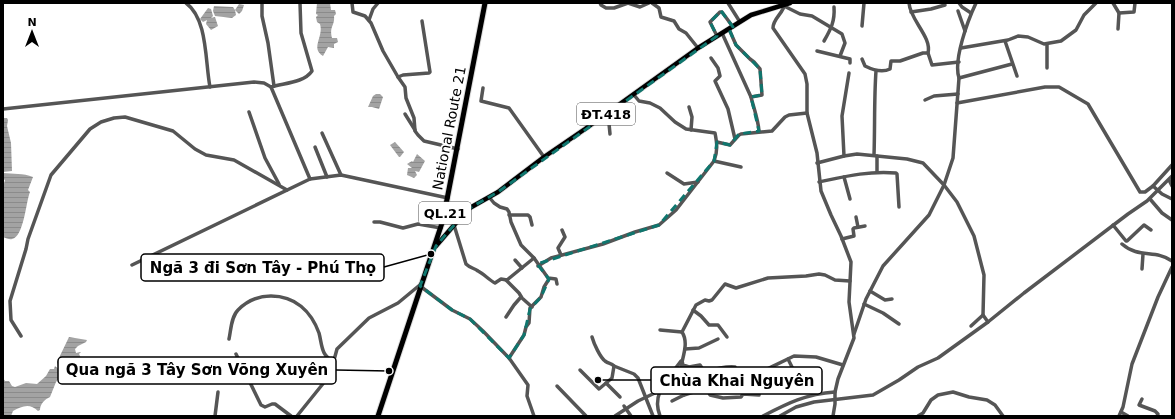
<svg xmlns="http://www.w3.org/2000/svg" width="1175" height="419" viewBox="0 0 1175 419" font-family="'DejaVu Sans',sans-serif">
<defs>
<pattern id="water-rules" width="6" height="5" patternUnits="userSpaceOnUse"><rect width="6" height="5" fill="#a3a3a3"/><path d="M0 2.5h6" fill="none" stroke="#8b8b8b"/></pattern>
</defs>
<rect width="100%" height="100%" fill="#fff"/>
<!-- water -->
<g fill="url(#water-rules)">
<path d="M317,3H330L331,10H335L336,14L334,16C335,26 329,26 332,38H337L338,42L334,44V48L328,47L323,56C310,48 324,37 320,24L317,22L316,17L318,15L316,14Z"/>
<polygon points="239,4 244,5 242,11 239,14 235,10 236,15 232,18 215,16 213,11 214,6 233,7 235,10"/>
<polygon points="208,8 211,9 213,16 211,18 215,17 218,26 211,30 206,24 207,20 203,22 200,19"/>
<polygon points="376,94 380,94 383,97 379,109 372,107 368,107 373,96"/>
<polygon points="3,118 7,118 8,120 7,126 11,143 12,171 3,172"/>
<polygon points="395,142 404,152 400,157 399,157 390,145"/>
<polygon points="417,154 425,161 419,172 415,171 417,175 414,178 407,175 408,168 412,168 407,164 412,161 413,162"/>
<path d="M3,173C13,174 23,173 33,177L28,190L30,192C26,201 24,237 12,239C10,240 6,238 3,237V187L5,180L3,179Z"/>
<polygon points="69,337 87,340 86,342 78,346 75,349 76,353 81,352 79,354 81,358 81,364 65,371 58,366 57,362"/>
<path d="M55,366L63,373L56,382L50,397C45,399 40,404 40,410L38,411C30,403 22,406 13,411L11,416H3V378L5,381H9L12,386L15,387L26,383L37,384L46,376L50,369H54Z"/>
</g>
<g fill="none" stroke-linecap="round" stroke-linejoin="round">
<!-- major casing -->
<g stroke="#dbdbdb" stroke-width="6">
<polyline id="major" points="436,246 468,209 498,192 544,157 585,129 698,48 751,15 790,3"/>
</g>
<!-- highway casing -->
<g stroke="#dbdbdb" stroke-width="7">
<polyline id="highway" points="378,416 443,220 485,3"/>
</g>
<!-- minor -->
<g stroke="#555" stroke-width="3.5">
<path d="M186,3C208,19 205,62 210,87"/>
<polyline points="262,3 262,16 268,43 274,86"/>
<path d="M300,3L301,33L312,71C304,83 283,83 271,87L310,179L341,175L448,198"/>
<polyline points="352,3 353,12 365,16 371,23 383,51 398,77 405,87 406,98 414,118 415,131 418,135 424,141 458,149"/>
<polyline points="600,3 601,5 606,8 614,8 628,3 640,7 649,3"/>
<polyline points="652,3 659,8 661,17 674,21 679,29 686,33 698,48"/>
<polyline points="728,3 740,22"/>
<path d="M785,3C784,13 773,18 773,28L805,74L807,84V113L817,153L821,191L831,215L841,236L851,262L849,302L854,338L838,379L835,392V404L833,416"/>
<polyline points="959,3 962,7 971,13"/>
<polyline points="1113,3 1119,13 1134,12 1135,3"/>
<polyline points="784,6 800,14 812,16 842,34 845,43 840,56"/>
<polyline points="958,11 965,31"/>
<polyline points="911,12 931,9 945,5"/>
<polyline points="369,20 373,9 378,3"/>
<polyline points="862,26 864,3"/>
<polyline points="1118,29 1119,13"/>
<polyline points="722,33 751,97 762,95 760,69 754,62 750,59 736,45 729,29"/>
<polyline points="717,36 710,22 720,12 722,12 733,27"/>
<path d="M824,41C831,29 835,21 834,7"/>
<polyline points="1005,41 1017,76"/>
<polyline points="1047,44 1047,68"/>
<polyline points="961,48 1008,40 1018,36 1028,37 1044,44 1061,41 1076,30 1084,15 1096,3"/>
<polyline points="817,51 850,59 850,63"/>
<polyline points="928,53 932,65 959,62"/>
<polyline points="711,58 718,68 720,76 715,81 728,109 735,139"/>
<path d="M862,59L865,66C873,70 882,73 890,69L891,61H900L923,53H928C932,37 910,20 909,3"/>
<polyline points="398,77 403,75 429,73 430,72 422,21"/>
<polyline points="959,78 1012,64"/>
<polyline points="483,88 481,101 509,108 544,157"/>
<path d="M751,97C754,109 758,119 759,131"/>
<polyline points="925,100 934,96 958,94"/>
<polyline points="957,103 1045,87 1059,87 1088,104 1140,192 1145,192 1153,186 1162,194 1172,199"/>
<polyline points="689,107 692,117 691,130"/>
<polyline points="3,109 254,82 264,83 271,87"/>
<polyline points="249,112 265,158 279,184"/>
<polyline points="608,113 610,134"/>
<polyline points="405,114 415,130"/>
<polyline points="322,133 341,175"/>
<polyline points="717,142 730,145 739,135 741,134 772,131 785,117 789,115 807,113"/>
<polyline points="315,147 327,177"/>
<path d="M874,155C875,127 874,99 876,71"/>
<polyline points="844,156 842,116 849,73"/>
<polyline points="877,156 877,172"/>
<polyline points="714,161 741,167"/>
<polyline points="817,163 844,156 857,154 907,159 923,163 944,185 957,202 974,236 984,275 983,315 988,322"/>
<polyline points="667,173 684,184 698,182"/>
<polyline points="844,177 850,199"/>
<polyline points="1169,180 1172,186"/>
<path d="M819,182C847,176 867,171 896,173L897,174L899,207"/>
<polyline points="1153,186 1172,165"/>
<polyline points="489,197 494,203 500,207 507,209 509,212 511,222 521,245 534,258 548,278 556,279 557,284"/>
<polyline points="1150,199 1162,213 1172,220"/>
<polyline points="509,215 528,215 530,217 532,225"/>
<polyline points="856,217 858,227"/>
<polyline points="374,222 380,222 403,228 418,224 441,228"/>
<path d="M454,225L466,264C470,268 474,268 478,271C484,274 489,280 495,283L501,279L507,280L534,258"/>
<polyline points="1113,225 1126,241 1127,241 1144,225 1151,230"/>
<polyline points="842,239 854,236 853,229 854,228 865,226"/>
<path d="M1122,244C1139,259 1155,249 1172,261"/>
<polyline points="561,255 558,248 565,237 562,230"/>
<polyline points="515,260 522,268"/>
<polyline points="132,265 310,179"/>
<path d="M538,266L551,258L603,244L635,232L659,225L676,210L714,161C718,151 717,143 715,133L686,129L675,122L660,108L650,103L639,101L634,95"/>
<polyline points="1142,269 1143,254"/>
<polyline points="506,280 519,293 522,298 532,307"/>
<polyline points="420,286 452,310 470,319 483,331 509,358 528,385 527,396 534,416"/>
<polyline points="870,291 885,300 892,299"/>
<polyline points="864,304 883,313 899,324"/>
<polyline points="693,310 701,316 709,325 718,325 727,337"/>
<polyline points="506,317 514,305 521,297"/>
<polyline points="971,326 983,315"/>
<polyline points="660,330 682,332"/>
<path d="M682,332C691,346 678,364 680,380C680,385 683,390 684,395L703,389L705,392L708,391L710,395L723,398L741,397L743,394L759,395L761,372L794,356L816,357L843,365"/>
<polyline points="682,332 696,305 705,300 709,301 712,300 725,284 736,288 768,278 806,276 819,274 825,275 835,280 850,281"/>
<path d="M854,334L866,299L883,266L929,215L944,185L953,158L959,78C953,60 968,20 976,3"/>
<polyline points="21,336 11,320 10,301 26,249 28,239 51,175 90,129 101,122 114,118 125,117 173,131 195,149 206,155 234,160 287,190"/>
<path d="M592,337C594,344 600,357 605,361C609,364 611,363 614,366L634,374L638,378L653,416"/>
<path d="M229,339C231,330 231,317 238,310C247,301 259,296 271,296C295,296 311,311 319,333C322,344 321,357 334,361"/>
<polyline points="685,349 699,348 718,339"/>
<polyline points="236,354 261,405 265,407 272,404 275,404 291,416"/>
<polyline points="509,358 524,335 526,327 529,323 530,308 541,297 544,287 549,279"/>
<polyline points="788,359 793,369"/>
<path d="M682,361L683,365L689,367L700,365L704,371L706,372C715,369 725,366 735,367L737,374L760,378"/>
<polyline points="580,370 599,389 612,378 614,366"/>
<polyline points="606,383 620,397"/>
<polyline points="557,386 586,416"/>
<polyline points="1142,399 1139,405 1155,411 1158,414 1157,416"/>
<polyline points="672,401 684,395"/>
<polyline points="624,406 631,416"/>
<polyline points="1121,412 1128,416"/>
<polyline points="215,416 218,392"/>
<polyline points="297,416 330,375 337,349 369,318 398,303 421,284"/>
<polyline points="615,416 638,401 659,391"/>
<path d="M660,416C651,393 668,379 681,361"/>
<path d="M763,416C788,403 806,394 835,392"/>
<polyline points="780,416 796,407 814,402 873,395 899,380 918,367 938,358 988,322 1024,293 1128,214 1147,201 1172,176"/>
<polyline points="918,416 923,413 931,400 938,395 953,392 969,397 987,400 995,405 1003,416"/>
<polyline points="1119,416 1123,407 1132,364 1158,297 1172,267"/>
</g>
<!-- major -->
<use href="#major" stroke="#000" stroke-width="4.5"/>
<!-- highway -->
<use href="#highway" stroke="#000" stroke-width="5"/>
</g>
<!-- marked area -->
<path fill="none" stroke="#0f766e" stroke-width="3" stroke-dasharray="8 5" stroke-linejoin="round" d="M721,11L733,27L729,29L736,45L760,69L762,95L751,97L759,131L739,134L730,145L717,142L714,161L659,225L537,264L549,279L541,297L530,309L524,335L509,358L470,319L452,310L420,286L436,246L468,209L498,192L717,36L710,22Z"/>
<g text-anchor="middle" dominant-baseline="central" stroke-width="3.5" stroke-linejoin="round" paint-order="stroke">
<!-- shield labels -->
<g fill="#fff" stroke="#4c4c4c" stroke-width="1">
<rect x="577" y="103" width="58" height="22" rx="3"/>
<rect x="419" y="202" width="52" height="22" rx="3"/>
</g>
<g font-size="13" font-weight="bold" fill="#000">
<text x="606" y="114">ĐT.418</text>
<text x="445" y="213">QL.21</text>
</g>
<!-- street labels -->
<g font-size="14" fill="#000" stroke="#fff">
<text transform="translate(449 128) rotate(-79)">National Route 21</text>
</g>
</g>
<!-- callouts -->
<path fill="none" stroke="#000" stroke-width="1.5" d="M431 254L384 267M389 371L336 370M598 380L651 380"/>
<g fill="#000" stroke="#fff" stroke-width="1.5">
<circle cx="431" cy="254" r="4"/>
<circle cx="389" cy="371" r="4"/>
<circle cx="598" cy="380" r="4"/>
</g>
<g fill="#fff" stroke="#000" stroke-width="1.5">
<rect x="141" y="254" width="243" height="27" rx="4"/>
<rect x="58" y="357" width="278" height="27" rx="4"/>
<rect x="651" y="367" width="171" height="27" rx="4"/>
</g>
<g font-size="15" text-anchor="middle" font-weight="bold" fill="#000">
<text x="263" y="273">Ngã 3 đi Sơn Tây - Phú Thọ</text>
<text x="197" y="375">Qua ngã 3 Tây Sơn Võng Xuyên</text>
<text x="737" y="386">Chùa Khai Nguyên</text>
</g>
<!-- border -->
<rect width="1175" height="419" fill="none" stroke="#000000" stroke-width="8"/>
<!-- north arrow -->
<g transform="translate(32 32)" stroke="#ffffff" stroke-width="3" paint-order="stroke">
<path d="M0-3L7 15L0 10L-7 15Z" fill="#000000"/>
<text y="-6" font-size="11" font-weight="bold" text-anchor="middle" fill="#000000">N</text>
</g>
</svg>
